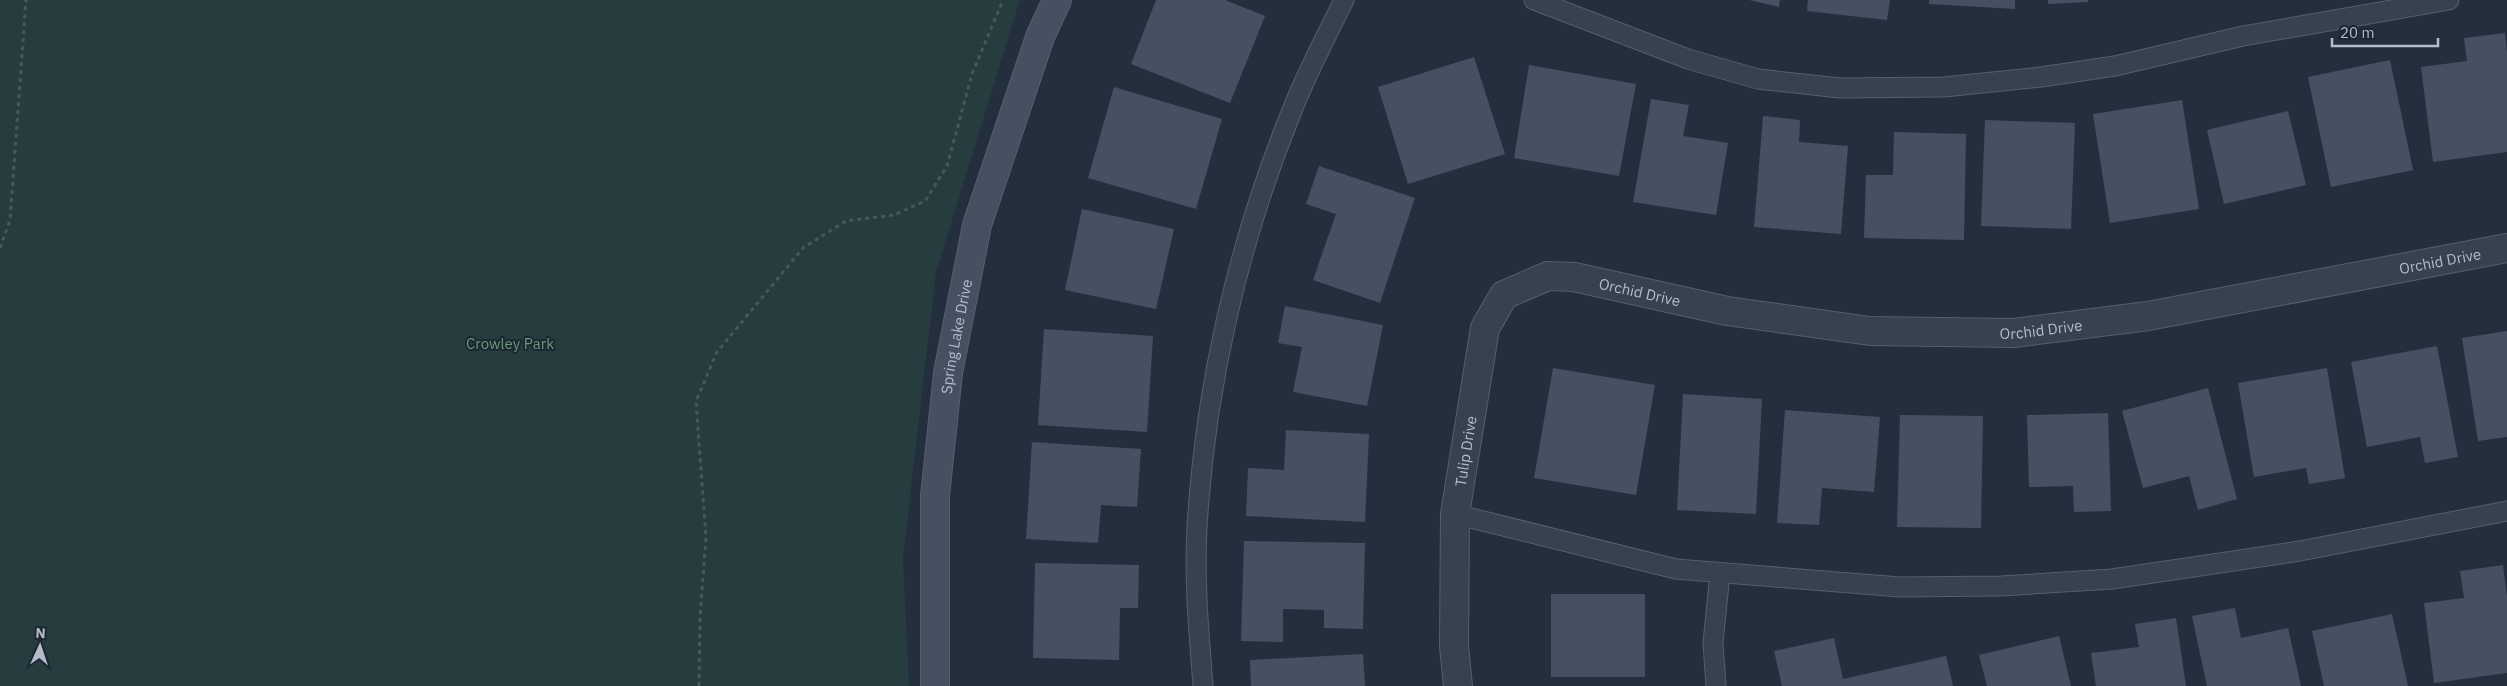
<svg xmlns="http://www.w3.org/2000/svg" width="2507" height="686" viewBox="0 0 2507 686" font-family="'IBM Plex Sans',sans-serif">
<rect width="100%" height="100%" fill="#242f3e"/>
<!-- green -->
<polygon fill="#263c3f" points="0,0 1020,0 936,272 903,558 909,686 0,686"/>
<!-- building -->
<g fill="#455162">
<polygon points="1156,0 1225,0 1265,16 1230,103 1131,64"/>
<polygon points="1749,0 1780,0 1779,7"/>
<polygon points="1808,0 1890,0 1887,20 1807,11"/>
<polygon points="1929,0 2015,0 2015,9 1929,4"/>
<polygon points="2048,0 2088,0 2088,2 2048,4"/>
<polygon points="2505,33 2507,53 2507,152 2433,162 2421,67 2467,61 2464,38"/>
<polygon points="1474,57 1505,154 1408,184 1378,87"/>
<polygon points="2390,60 2413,170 2331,187 2308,77"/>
<polygon points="1529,65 1636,84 1619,176 1514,158"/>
<polygon points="1114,87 1222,119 1196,209 1088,178"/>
<polygon points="1651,99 1689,105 1683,136 1728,143 1716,215 1633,202"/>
<polygon points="2182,100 2199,209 2110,223 2093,114"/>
<polygon points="2288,111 2306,185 2224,204 2207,130"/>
<polygon points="1763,116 1800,120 1799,142 1848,146 1841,234 1754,227"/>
<polygon points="1985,120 2075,123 2071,229 1981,226"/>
<polygon points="1894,132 1966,134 1964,240 1864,238 1866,175 1893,175"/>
<polygon points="1319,166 1415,198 1380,303 1313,280 1336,214 1306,204"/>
<polygon points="1082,209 1174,229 1156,309 1065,290"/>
<polygon points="1285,306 1383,325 1367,406 1293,392 1302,347 1278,343"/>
<polygon points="1044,329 1153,336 1147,432 1038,425"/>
<polygon points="2507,331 2507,437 2478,441 2462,338"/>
<polygon points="2437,346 2458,457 2425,463 2420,437 2367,447 2351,362"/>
<polygon points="1553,368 1655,385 1636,495 1534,478"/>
<polygon points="2327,368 2345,478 2309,484 2306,468 2254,477 2238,383"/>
<polygon points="2208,388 2237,499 2198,510 2189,476 2143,488 2122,411"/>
<polygon points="1683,394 1762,399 1756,514 1677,510"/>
<polygon points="1785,410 1880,417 1874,492 1822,488 1819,525 1777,523"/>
<polygon points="2108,413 2111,511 2074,512 2073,486 2029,487 2027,415"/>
<polygon points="1900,415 1983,416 1981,528 1897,527"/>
<polygon points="1286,430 1369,434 1365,522 1246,516 1248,468 1284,470"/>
<polygon points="1032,442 1141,449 1137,507 1101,505 1098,543 1026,539"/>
<polygon points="1244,541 1365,543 1363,629 1324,628 1324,610 1283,609 1283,642 1241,641"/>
<polygon points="1035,563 1139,565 1138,608 1120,608 1119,660 1033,658"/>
<polygon points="2503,565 2507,597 2507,673 2434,683 2424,603 2464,598 2460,571"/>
<rect x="1551" y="594" width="94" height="83"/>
<polygon points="2235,608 2241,638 2288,628 2301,686 2207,686 2192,616"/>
<polygon points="2392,614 2408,686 2324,686 2312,631"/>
<polygon points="2176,618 2186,686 2096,686 2091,653 2139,647 2135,624"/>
<polygon points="2059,636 2071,686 1987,686 1979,655"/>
<polygon points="1834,638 1843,679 1946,656 1953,686 1782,686 1774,651"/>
<polygon points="1363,654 1365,686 1251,686 1250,660"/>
</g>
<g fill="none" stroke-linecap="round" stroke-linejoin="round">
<!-- lane casing -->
<g stroke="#565f6c" stroke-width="21">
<g id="lane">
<polyline points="1534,0 1688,59 1758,79 1840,88 1944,87 2041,77 2115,66 2243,36 2449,0"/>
<polyline points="1455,514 1676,569 1900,587 2001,586 2112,579 2300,551 2507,511"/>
<path d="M1203,686C1199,633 1194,580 1197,528C1205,387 1238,244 1291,113C1306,74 1326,37 1344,0"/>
<polyline points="1716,686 1713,643 1720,573"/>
</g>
</g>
<!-- street casing -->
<g stroke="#565f6c" stroke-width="30">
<g id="street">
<path id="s1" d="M1458,686L1454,646L1455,514L1485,328L1504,295L1548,276L1574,277L1727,311L1870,331L2014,333L2148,316L2507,248"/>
</g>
</g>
<!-- secondary casing -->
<g stroke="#565f6c" stroke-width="30">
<g id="secondary">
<path id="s2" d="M935,686V496L948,373L977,225L1040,37L1057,0"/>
</g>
</g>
<!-- path -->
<g stroke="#44595c" stroke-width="3" stroke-dasharray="4 4" stroke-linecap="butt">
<polyline points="0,248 10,220 26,0"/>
<polyline points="699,686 700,617 706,538 696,401 717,352 803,248 846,221 894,215 925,201 947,166 972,74 1003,0"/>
</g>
<!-- lane -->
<use href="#lane" stroke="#38414e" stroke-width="19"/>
<!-- street -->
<use href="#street" stroke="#38414e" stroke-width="28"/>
<!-- secondary -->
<use href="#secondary" stroke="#465061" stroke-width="28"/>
</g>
<g text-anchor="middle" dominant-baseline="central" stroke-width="4" stroke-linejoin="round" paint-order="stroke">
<!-- street labels -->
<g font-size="15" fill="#b4bcc9" stroke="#1d2633">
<text stroke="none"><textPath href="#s1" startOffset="1350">Orchid Drive</textPath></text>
<text stroke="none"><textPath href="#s1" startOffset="540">Orchid Drive</textPath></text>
<text stroke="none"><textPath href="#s1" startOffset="945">Orchid Drive</textPath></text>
<text stroke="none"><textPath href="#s2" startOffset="351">Spring Lake Drive</textPath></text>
<text stroke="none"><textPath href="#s1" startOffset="236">Tulip Drive</textPath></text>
</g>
<!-- park labels -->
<g font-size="15" fill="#6b9a76" stroke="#1d2633">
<text x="510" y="343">Crowley Park</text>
</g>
</g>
<!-- north arrow -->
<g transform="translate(40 646) rotate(3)" stroke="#1d2633" stroke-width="4" paint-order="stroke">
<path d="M0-4L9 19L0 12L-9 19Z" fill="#b4bcc9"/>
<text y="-8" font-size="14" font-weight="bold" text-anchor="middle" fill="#b4bcc9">N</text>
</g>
<!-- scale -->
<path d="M2332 38v8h106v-8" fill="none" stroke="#b4bcc9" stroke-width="2.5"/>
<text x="2340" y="38" font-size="15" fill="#b4bcc9" stroke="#1d2633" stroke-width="4" paint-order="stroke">20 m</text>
</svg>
